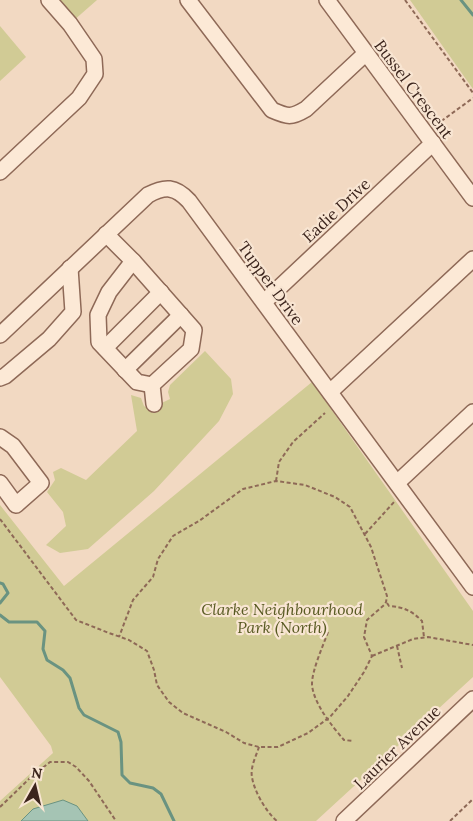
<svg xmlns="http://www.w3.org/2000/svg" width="473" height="821" viewBox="0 0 473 821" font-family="Lora,serif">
<rect width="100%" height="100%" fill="#f2d9c2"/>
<!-- green -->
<g fill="#d1cb95">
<polygon points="59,0 97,0 73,21"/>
<polygon points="410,0 473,0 473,89"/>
<polygon points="0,26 26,57 0,81"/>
<polygon points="205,351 231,379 233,394 219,421 154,491 88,549 60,553 46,545 66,526 63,512 47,492 55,480 53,472 61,468 86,480 137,431 131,395 141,398 144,406 149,409 170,399 168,392 170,385"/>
<polygon points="312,382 473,611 473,677 316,821 0,821 0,801 53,753 51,746 0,677 0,505 64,586"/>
</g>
<!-- water -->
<polygon fill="#a5c4b4" stroke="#6a9381" points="63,800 77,806 88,821 21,821 33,809"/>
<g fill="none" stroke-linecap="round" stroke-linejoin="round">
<!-- stream -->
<g stroke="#6a9381" stroke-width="3">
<polyline points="461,0 473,15"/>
<polyline points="0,583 3,584 8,593 0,603"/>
<polyline points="0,615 9,622 37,622 45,631 43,649 47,660 63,670 70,678 79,708 84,715 118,732 121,742 122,775 130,783 153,788 161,794 174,821"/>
</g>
<!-- minor casing -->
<g stroke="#8e6957" stroke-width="18">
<g id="minor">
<path d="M188,0L272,110C288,117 291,118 306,109L366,53"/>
<polyline points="327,0 473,198"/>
<polyline points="0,172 79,98 95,74 94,59 70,24 49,0"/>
<polyline points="106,234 133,261 194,330 191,349 152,385 154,404"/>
<polyline points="133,261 109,292 98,315 99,342 137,382 152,385"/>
<polyline points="264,302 433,143"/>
<path d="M0,335L148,195C165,186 175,186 189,201L473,587"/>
<polyline points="105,348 161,292"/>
<polyline points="125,370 181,315"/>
<polyline points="0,378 5,376 49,339 73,312 70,268"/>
<polyline points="330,392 473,259"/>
<polyline points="0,437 13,446 41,483 16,505 0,483"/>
<polyline points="397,483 473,412"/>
<polyline points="344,821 473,699"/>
</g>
</g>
<!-- path -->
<g stroke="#8e6957" stroke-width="2" stroke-dasharray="4 2.5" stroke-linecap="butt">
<polyline points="405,0 473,93"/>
<polyline points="436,125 473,98"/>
<polyline points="276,481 279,462 293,442 325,413"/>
<polyline points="0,519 76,620 109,633 129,640 147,651 154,670 157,685 169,702 183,713 226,732 244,743 259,747 278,747 308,733 330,717 348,696 364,672 372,656 364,637 367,620 384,605 386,602 387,596 371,547 350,507 335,497 305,485 276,481 243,489 199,521 173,536 158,559 153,577 133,600 119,637"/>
<polyline points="365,534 395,501"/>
<path d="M387,603L389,606C404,607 412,611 422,621L424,637"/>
<path d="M328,632C323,646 312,670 312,684C313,703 332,726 344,740L353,741"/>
<polyline points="397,646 402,668"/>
<polyline points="372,656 413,639 428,637 473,645"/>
<path d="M259,747C256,756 250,768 252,777C254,791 266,812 277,821"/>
<polyline points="0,807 30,778 50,762 68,762 76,767 89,781 116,821"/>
<polyline points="450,821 473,799"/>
</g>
<!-- minor -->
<use href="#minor" stroke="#fce9d6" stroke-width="15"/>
</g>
<g text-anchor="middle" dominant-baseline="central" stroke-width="4.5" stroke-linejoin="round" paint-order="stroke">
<!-- street labels -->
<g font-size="16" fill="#3c251d" stroke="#f8e5d2">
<text transform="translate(414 89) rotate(53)">Bussel Crescent</text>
<text transform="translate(336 210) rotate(-43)">Eadie Drive</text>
<text transform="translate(271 283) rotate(54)">Tupper Drive</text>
<text transform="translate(397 747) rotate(-44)">Laurier Avenue</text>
</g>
<!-- park labels -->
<g font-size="16" font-style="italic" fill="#585a22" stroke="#f8e5d2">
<text x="282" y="609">Clarke Neighbourhood<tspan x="282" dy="18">Park (North)</tspan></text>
</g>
</g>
<!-- north arrow -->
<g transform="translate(35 786) rotate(8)" stroke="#f8e5d2" stroke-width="4" paint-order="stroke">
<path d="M0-4L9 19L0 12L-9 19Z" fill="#3c251d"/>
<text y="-8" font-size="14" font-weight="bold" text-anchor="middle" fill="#3c251d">N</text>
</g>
</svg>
